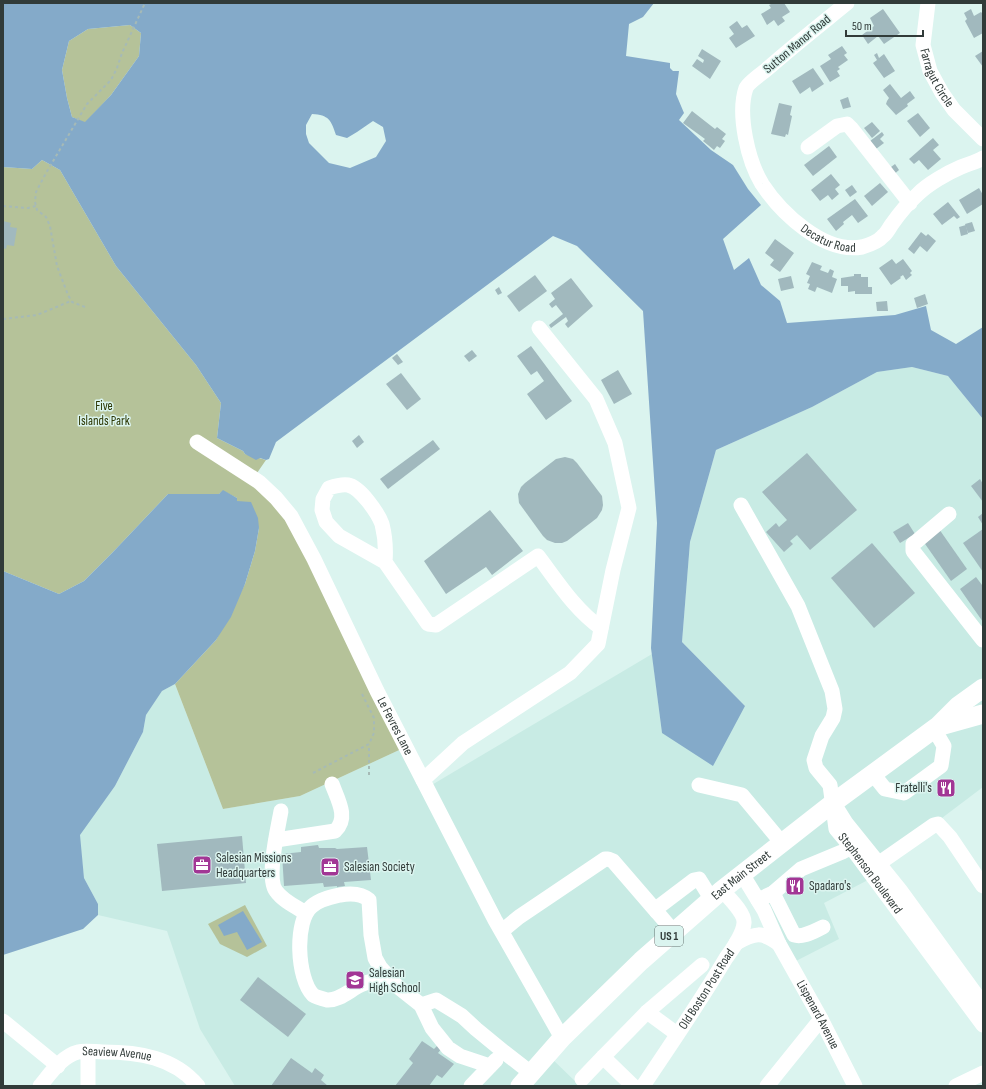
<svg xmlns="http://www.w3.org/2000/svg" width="986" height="1089" viewBox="0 0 986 1089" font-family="'Sofia Sans Condensed',sans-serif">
<rect width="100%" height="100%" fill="#dbf4ef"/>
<!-- built -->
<polygon fill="#c8ebe4" points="912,367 948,376 983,419 983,787 889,858 866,881 824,903 839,939 794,962 747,875 546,1053 580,1086 235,1086 200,1029 167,931 98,915 98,904 84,878 79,835 115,786 143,732 146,715 162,691 175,684 223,809 300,796 410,745 430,786 652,654 662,733 745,706 682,642 690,542 716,450 812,407 877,372"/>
<!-- green -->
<g fill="#b5c299">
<polygon points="130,25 141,33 139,56 111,95 85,123 72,117 67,98 62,70 69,41 88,29"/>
<polygon points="42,160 60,170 116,266 196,365 221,403 217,438 243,451 245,454 266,460 257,473 287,503 410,745 300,796 223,809 175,684 216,640 245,584 255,551 259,528 237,501 237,498 223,491 219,494 168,494 113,552 84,581 59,594 3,571 3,167 32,169"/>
<polygon points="245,905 267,946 247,957 220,944 208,924"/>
</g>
<!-- water -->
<g fill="#84aac9" fill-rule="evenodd">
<path d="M3,3H654L643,17L629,24L626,56L670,63V68L673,71H679L676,94L684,113L679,120L711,150L733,165L748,189L761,205L723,239L734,270L749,258L761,285L780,301L787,323L895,315L926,306L931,330L956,344L983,327V419L948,376L912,367L877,372L812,407L716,450L690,542L682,642L745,706L713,766L662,733L651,648L657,523L643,311L577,246L553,236L276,442L269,459L266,460L260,458L256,460L245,454L243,451L217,438L221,403L196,365L116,266L60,170L42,160L32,169L3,167ZM130,25L141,33L139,56L111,95L85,122L72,117L67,98L62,70L69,41L88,29ZM312,114C329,115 331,120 336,135L347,138L357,132L373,121L383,127L386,141L376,157L350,168L329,163L309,143L306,134V125Z"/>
<polygon points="223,490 237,498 237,501 251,502 258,518 259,528 255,551 245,584 231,617 216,640 175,684 162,691 146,715 143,732 115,786 80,835 84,878 98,904 98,915 83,929 3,955 3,571 59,594 84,581 113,552 168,494 219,494"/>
<polygon points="243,911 262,942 247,950 237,932 224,936 218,925"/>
</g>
<!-- building -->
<g fill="#a1b9be">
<polygon points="773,3 784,3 790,12 782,17 785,21 778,26 774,20 767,25 761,14 771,8 769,5"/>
<polygon points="883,9 900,33 884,44 878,36 868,44 862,35 874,26 870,18"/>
<polygon points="971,9 974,16 981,12 983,14 983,33 974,38 965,21 967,19 964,13"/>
<polygon points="737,21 742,28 747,25 755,36 736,48 729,38 734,34 729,27"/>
<polygon points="842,46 847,53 844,55 848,60 838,67 840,69 837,71 840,76 830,82 820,66 831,59 828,55"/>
<polygon points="702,49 721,61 710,79 692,66 697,59 703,63 704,60 698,56"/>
<polygon points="983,51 983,67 975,56"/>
<polygon points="877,53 879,58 884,54 895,71 884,78 873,63 877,60 874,55"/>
<polygon points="813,68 824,84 812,92 810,87 800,94 792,81"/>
<polygon points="890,84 901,98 910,91 915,98 907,104 908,106 896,115 886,104 887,101 889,98 883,90"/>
<polygon points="848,97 851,107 843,109 840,100"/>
<polygon points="779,103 792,106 790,115 792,116 788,135 786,134 785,137 771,134"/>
<polygon points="692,111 715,129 717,127 726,134 722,139 725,141 720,148 717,146 714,150 703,141 705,139 683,123"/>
<polygon points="918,113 930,128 920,137 907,121"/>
<polygon points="872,122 880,131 872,138 864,128"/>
<polygon points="882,132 884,135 880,139 884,143 876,149 870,141"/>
<polygon points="933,138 939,145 933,150 941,159 928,170 919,160 914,164 909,159"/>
<polygon points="829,146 837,157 813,176 804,165"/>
<polygon points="895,164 899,170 892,176 887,170"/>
<polygon points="831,174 840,185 835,189 839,194 832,200 828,195 820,201 811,190"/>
<polygon points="880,183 888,192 872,206 864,196"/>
<polygon points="852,185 857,192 850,197 845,190"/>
<polygon points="979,188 983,195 983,204 967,214 959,200"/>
<polygon points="855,199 868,216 858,223 852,215 843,222 844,224 836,231 827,219"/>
<polygon points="948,202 960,217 957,219 954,216 942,225 933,214"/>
<polygon points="3,221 11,223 10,227 17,228 14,246 7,245 6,249 3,248"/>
<polygon points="972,222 975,231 968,233 965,224"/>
<polygon points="966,225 968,234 961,236 959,227"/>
<polygon points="921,232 926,236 928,234 936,241 927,252 920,246 914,254 908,249"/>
<polygon points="775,239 794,253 780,272 770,265 774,260 765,253"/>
<polygon points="892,259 896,264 903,259 912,271 910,273 912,275 906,280 903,275 900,277 901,278 891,285 879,268"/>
<polygon points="812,262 822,266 820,270 828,273 830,269 834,271 832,277 837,279 832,293 817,287 815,292 808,289 810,284 807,283 810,276 806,274"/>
<polygon points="854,274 861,274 861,277 868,277 868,287 872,287 872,294 855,294 855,291 848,292 848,286 841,286 841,278 854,276"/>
<polygon points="535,275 547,291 519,312 507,296"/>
<polygon points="791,276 794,288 781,291 778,279"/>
<polygon points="571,278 593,306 568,328 565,324 568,321 566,317 551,328 549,325 563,314 556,305 552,308 549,304 555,299 551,293"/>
<polygon points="499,287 502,293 498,295 495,290"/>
<polygon points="925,294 928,304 917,308 914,298"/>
<polygon points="887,301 888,311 877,311 876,302"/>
<polygon points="531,346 572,401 546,420 527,394 544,381 537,371 531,375 517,356"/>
<polygon points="472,350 477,356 469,362 464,356"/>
<polygon points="397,354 403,362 398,365 392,358"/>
<polygon points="618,370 632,394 614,404 601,380"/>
<polygon points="401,373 421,399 407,410 386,384"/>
<polygon points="359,435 364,442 357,448 352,441"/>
<polygon points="433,440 440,449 388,489 380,479"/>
<polygon points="807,453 857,510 810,550 797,535 790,541 793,544 784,552 766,532 776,523 779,527 787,520 762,492"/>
<polygon points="565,457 573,459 577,463 602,496 603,505 602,510 597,518 567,541 562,543 555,543 547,540 543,536 519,503 518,494 521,487 525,483 556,459"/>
<polygon points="980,479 983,484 983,502 971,486"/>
<polygon points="490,510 523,551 492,575 486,567 446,594 424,561"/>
<polygon points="983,513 983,525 978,517"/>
<polygon points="908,523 915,534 900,543 893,532"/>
<polygon points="939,529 967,569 951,581 923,541"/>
<polygon points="983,529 983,572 963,543"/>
<polygon points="872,543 915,593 874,628 831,578"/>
<polygon points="976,577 982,585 983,584 983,622 960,589"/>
<polygon points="242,836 246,883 162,891 157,844"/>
<polygon points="318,845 319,848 335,848 337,849 367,847 371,880 344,882 345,886 337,887 337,886 324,887 323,883 284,886 282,854 301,852 301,847"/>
<polygon points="258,977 306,1014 288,1037 240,1000"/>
<polygon points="422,1041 434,1049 438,1045 442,1048 438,1053 454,1064 442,1078 437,1075 429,1086 395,1086 413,1063 409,1059"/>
<polygon points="291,1058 312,1073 315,1068 324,1075 321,1080 328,1086 271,1086"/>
</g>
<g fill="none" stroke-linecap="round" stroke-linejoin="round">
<!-- path -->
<g stroke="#a6bab6" stroke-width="2" stroke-dasharray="3 3" stroke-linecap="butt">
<polyline points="3,206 28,208 36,206"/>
<polyline points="85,307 72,302 68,295 57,266 50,226 46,217 37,210 35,202 36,192 46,173 87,104 111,80 117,68 122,53 145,3"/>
<polyline points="3,319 37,315 71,301"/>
<polyline points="313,773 369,744 374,733 374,718 361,692"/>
<polyline points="369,775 369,745"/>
</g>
<!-- minor -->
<g stroke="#fff" stroke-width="15">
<path id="s1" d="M847,3C820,25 792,47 766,70C761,74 748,83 746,88C737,114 748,161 762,184C781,213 824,254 862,247C869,245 878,242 883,236C887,233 889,228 892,224C899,214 908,203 918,194C928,184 947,173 961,167C968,164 976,162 983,158"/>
<path id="s2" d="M928,3L923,45L930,71L942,93L954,110L983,139"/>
<polyline points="808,147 837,126 847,124 851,128 910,203"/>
<path id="s3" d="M197,442L259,482L276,498L291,516L314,559L377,691L495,920L562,1038"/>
<path id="s4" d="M741,505L798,606L832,691L835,709L833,718L822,736L814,760L816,768L830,785L836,829L851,847L983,1025"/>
<polyline points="949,514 917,541 913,544 913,551 983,640"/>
<path d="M385,562C386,550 385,536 382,524C378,513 360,487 348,485C341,484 335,486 329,488L323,499L322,510L326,522L339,536L385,562L428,624L436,625L538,556C557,581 575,610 601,628"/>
<polyline points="873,774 885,789 904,793 941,766 944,746 934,729"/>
<polyline points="423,780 463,743 570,673 598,644 613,570 629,508 615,443 596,399 539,328"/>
<polyline points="699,785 742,795 782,843"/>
<polyline points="836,807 846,823 900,890 983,1004"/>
<path d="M281,811C278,828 266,878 276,891C283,901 296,907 306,913"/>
<path d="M276,840L335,831C349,818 338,800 332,784"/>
<polyline points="878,864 934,825 938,824 950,837 983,886"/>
<path id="s5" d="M742,874L764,910L779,944L821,1019L855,1086"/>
<path d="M773,893L794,935C803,938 814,931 823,927"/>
<polyline points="758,900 773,893 801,869 842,852 859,843"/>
<polyline points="502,931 519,917 605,859 608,859 613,861 657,912"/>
<polyline points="674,932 657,912 657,908 694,880 699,879 712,900"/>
<path d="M736,943C755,933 762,931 779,944"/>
<path d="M390,979C382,980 371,980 363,984C352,988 340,1001 327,1000C323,999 316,997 313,995C297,979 294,920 312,906C320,899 331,897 340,895C351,893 361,893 369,900L371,935L375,958L380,967L397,986L421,1005L432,1028L448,1048L460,1056L490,1066"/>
<polyline points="421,1005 436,1000 462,1016 476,1029 504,1052 531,1073"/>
<polyline points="3,1021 58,1066"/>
<polyline points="677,1034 647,1012 702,965"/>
<polyline points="582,1079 603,1057"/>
<path id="s6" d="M40,1086C50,1074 62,1056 78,1052C85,1050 96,1052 103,1052C138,1052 174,1057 198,1086"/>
<polyline points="88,1086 88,1052"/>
<polyline points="471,1086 496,1060"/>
<polyline points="633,1086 603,1057 647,1012"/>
<path id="s7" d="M643,1086C671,1044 700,1002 726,958C733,948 743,935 744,923C745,913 729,898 722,890"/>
<polyline points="767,1086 821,1019"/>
<polyline points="956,1086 983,1073"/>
</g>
<!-- major -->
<g stroke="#fff" stroke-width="19">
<polyline points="940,726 983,714"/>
<path id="s8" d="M520,1086L562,1038L641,961L722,890L833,803L938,726L958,706L983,688"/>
</g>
</g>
<!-- icons -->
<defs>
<g id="restaurant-square" transform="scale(1)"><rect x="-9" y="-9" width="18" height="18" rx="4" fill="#a23695" stroke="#dbf4ef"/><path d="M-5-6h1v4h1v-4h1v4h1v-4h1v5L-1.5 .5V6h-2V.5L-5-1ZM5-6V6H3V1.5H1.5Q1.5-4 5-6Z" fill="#fff"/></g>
<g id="office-square" transform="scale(1)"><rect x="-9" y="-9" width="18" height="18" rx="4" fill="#a23695" stroke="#dbf4ef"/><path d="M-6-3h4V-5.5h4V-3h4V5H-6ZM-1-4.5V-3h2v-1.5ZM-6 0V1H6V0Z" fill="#fff"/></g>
<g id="school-square" transform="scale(1)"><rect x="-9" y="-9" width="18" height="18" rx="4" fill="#a23695" stroke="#dbf4ef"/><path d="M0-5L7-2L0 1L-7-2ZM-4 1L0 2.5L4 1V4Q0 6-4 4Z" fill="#fff"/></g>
</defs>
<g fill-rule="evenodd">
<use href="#restaurant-square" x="946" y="788"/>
<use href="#office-square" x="202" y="865"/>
<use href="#office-square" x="330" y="867"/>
<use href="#restaurant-square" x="795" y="886"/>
<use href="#school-square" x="355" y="980"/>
</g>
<g text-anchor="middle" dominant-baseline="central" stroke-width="3" stroke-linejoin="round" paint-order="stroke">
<!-- shield labels -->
<rect fill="#dbf4ef" stroke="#647270" stroke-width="1" x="655" y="926" width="28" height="20" rx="3"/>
<g font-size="12" font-weight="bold" fill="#313b39">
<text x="669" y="936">US 1</text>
</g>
<!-- street labels -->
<g font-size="13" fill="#313b39" stroke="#dbf4ef">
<text transform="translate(797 44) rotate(-40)">Sutton Manor Road</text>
<text stroke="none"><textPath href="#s2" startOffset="78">Farragut Circle</textPath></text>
<text stroke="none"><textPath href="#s1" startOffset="320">Decatur Road</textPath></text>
<text stroke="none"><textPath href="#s3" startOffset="355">Le Fevres Lane</textPath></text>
<text stroke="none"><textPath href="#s4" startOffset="412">Stephenson Boulevard</textPath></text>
<text stroke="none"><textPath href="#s8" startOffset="306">East Main Street</textPath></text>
<text stroke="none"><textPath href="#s7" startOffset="116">Old Boston Post Road</textPath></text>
<text stroke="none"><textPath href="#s5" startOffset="160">Lispenard Avenue</textPath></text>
<text stroke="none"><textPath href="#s6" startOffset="91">Seaview Avenue</textPath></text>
</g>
<!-- park labels -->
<g font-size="13" fill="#2a3501" stroke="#dbf4ef">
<text x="104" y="406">Five<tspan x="104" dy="15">Islands Park</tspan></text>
</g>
<!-- poi labels -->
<g font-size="13" fill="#313b39" stroke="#dbf4ef" text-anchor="start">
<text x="932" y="788" text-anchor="end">Fratelli's</text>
<text x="216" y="858">Salesian Missions<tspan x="216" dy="15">Headquarters</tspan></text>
<text x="344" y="867">Salesian Society</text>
<text x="809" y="886">Spadaro's</text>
<text x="369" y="973">Salesian<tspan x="369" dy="15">High School</tspan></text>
</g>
</g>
<!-- border -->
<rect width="986" height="1089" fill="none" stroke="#313b39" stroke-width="8"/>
<!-- scale -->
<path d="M846 30v6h77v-6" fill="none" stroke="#313b39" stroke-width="2"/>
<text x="852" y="30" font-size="12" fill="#313b39" stroke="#dbf4ef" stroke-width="3" paint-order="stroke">50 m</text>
</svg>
